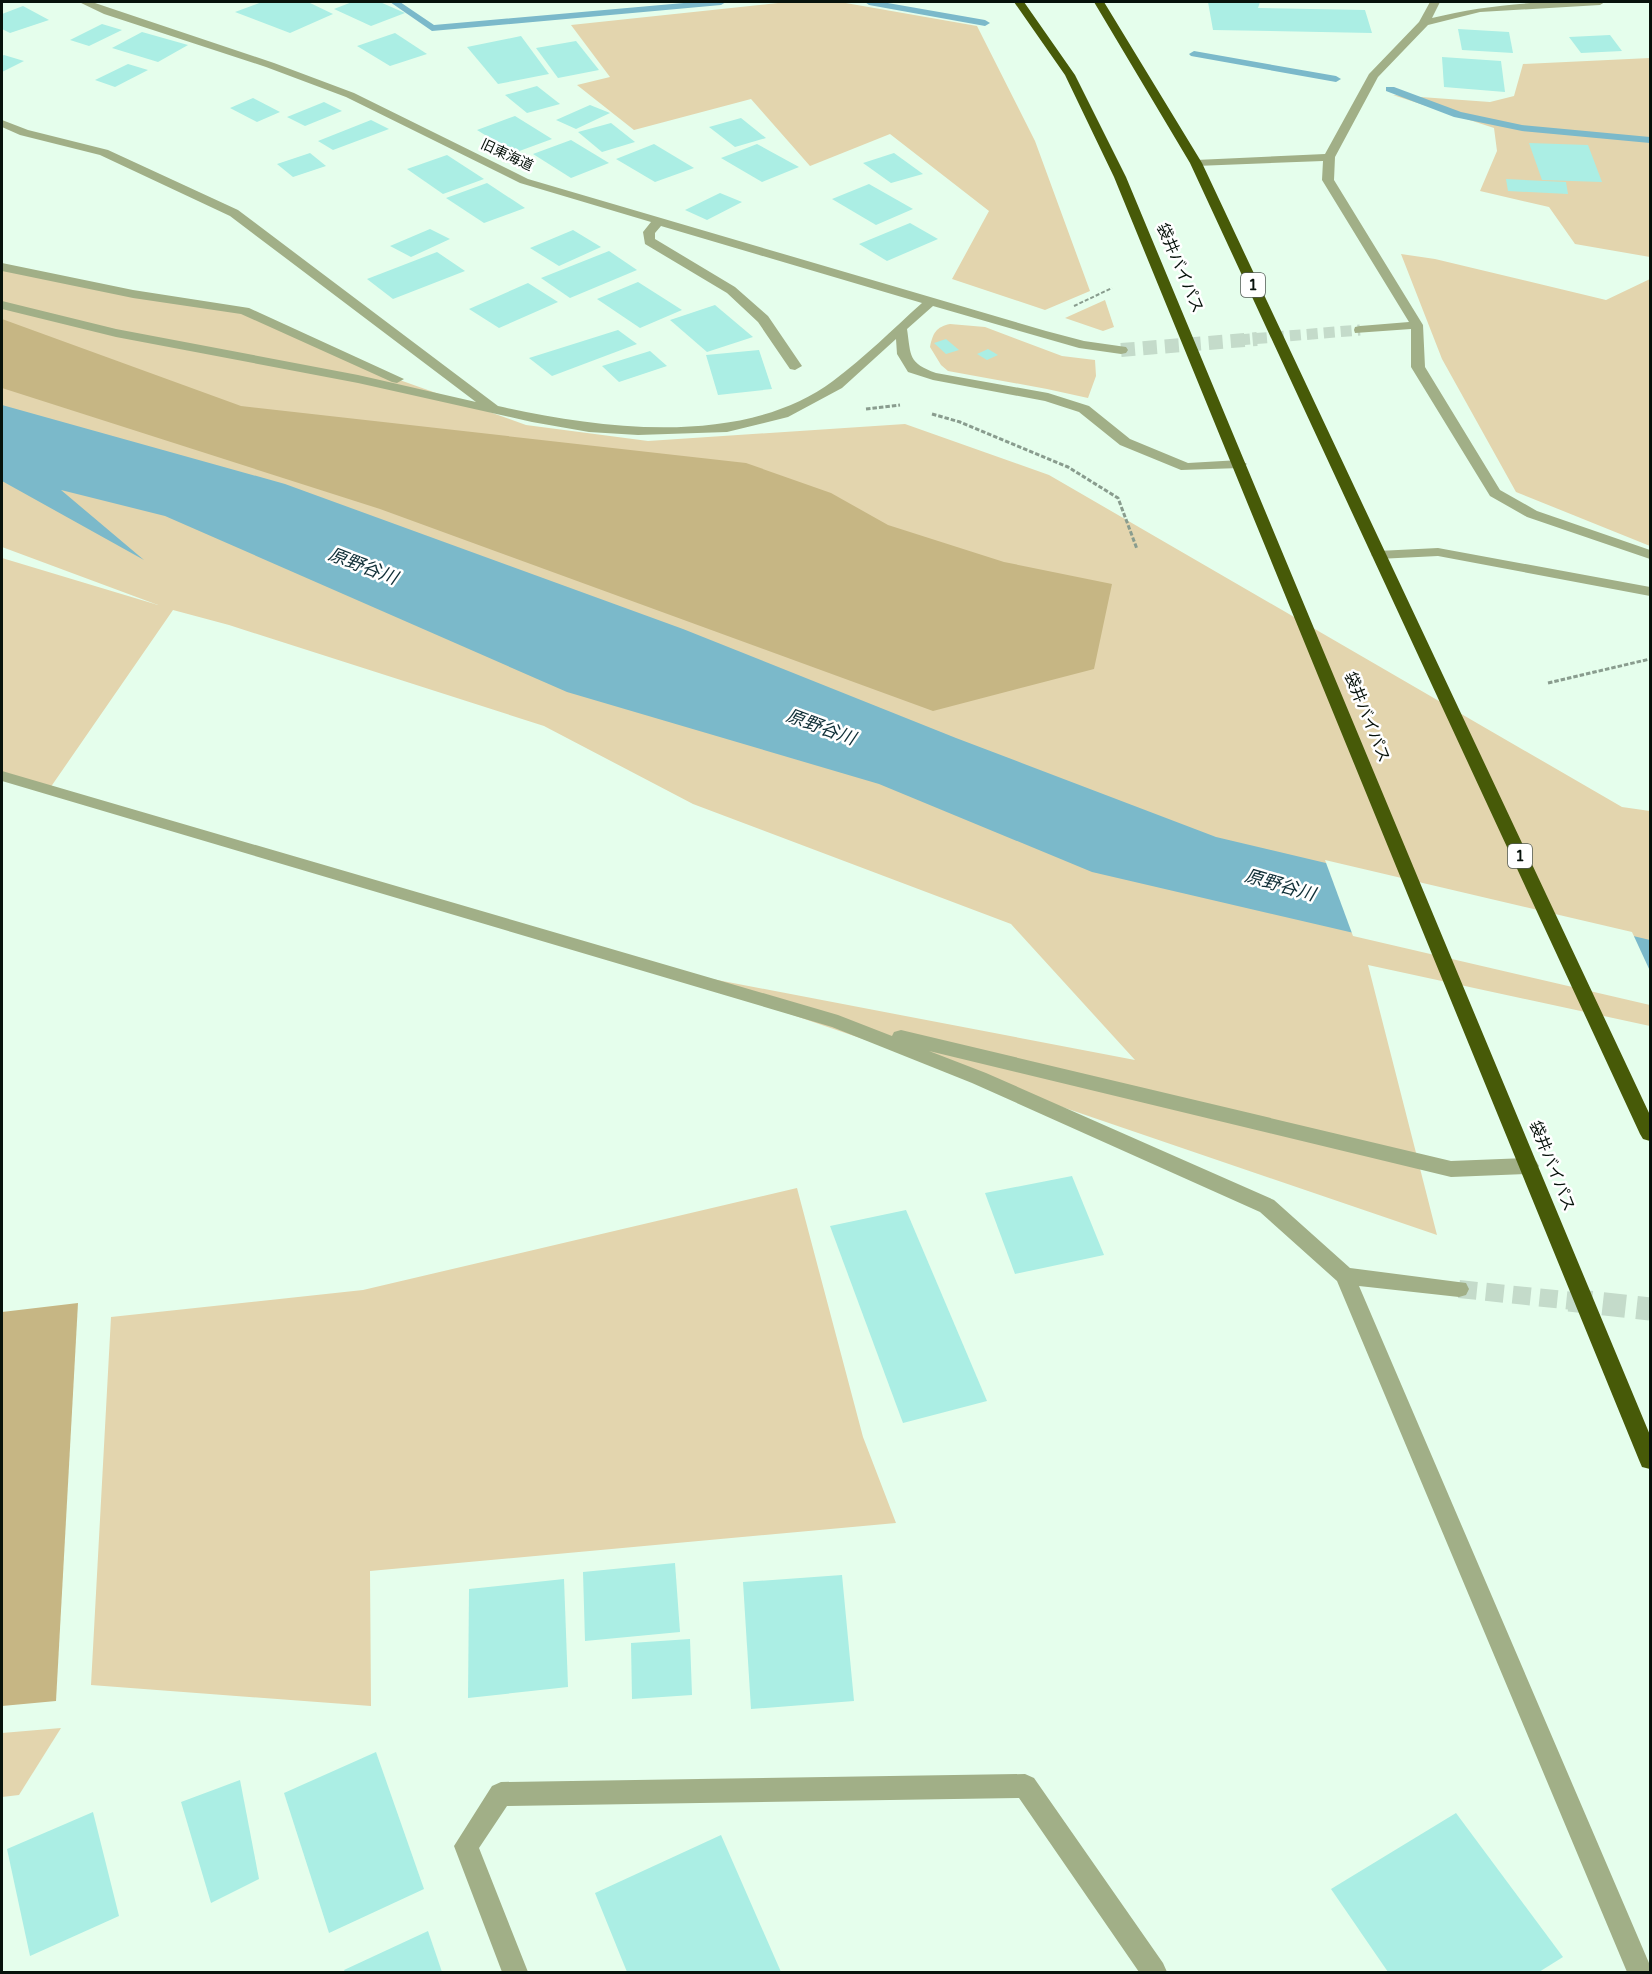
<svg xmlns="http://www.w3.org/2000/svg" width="1652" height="1974" viewBox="0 0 1652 1974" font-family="'Varela Round','Noto Sans JP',sans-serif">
<rect width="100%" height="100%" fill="#e5feec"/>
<!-- green -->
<g fill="#e3d5ae">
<polygon points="787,2 840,2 977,26 1035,141 1090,291 1045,310 952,279 989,211 890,134 810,166 751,99 634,130 577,85 610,77 571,25"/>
<polygon points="1650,58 1650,257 1575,244 1549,207 1480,191 1497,151 1494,128 1393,95 1490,102 1514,96 1523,64"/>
<polygon points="1401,254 1435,259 1606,300 1650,279 1650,546 1516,492 1442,359"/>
<polygon points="2,267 244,311 394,378 526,425 648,441 905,424 1049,475 1622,807 1650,811 1650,1026 1368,965 1437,1235 655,968 1135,1060 1011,924 693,804 544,726 229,625 173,610 48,791 2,776 2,558 158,605 2,547"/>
<polygon points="1105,300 1114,327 1103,331 1065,318"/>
<path d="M950,324L985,327L1062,356L1095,360L1096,376L1088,398L1047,389L948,371L941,365L930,347C933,333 936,327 950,324Z"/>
<polygon points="797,1188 863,1437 896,1523 370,1571 371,1706 91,1685 111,1317 363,1290"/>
<polygon points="61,1728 19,1795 2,1797 2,1733"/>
</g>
<!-- forest -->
<g fill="#c6b684">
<polygon points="2,319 241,406 746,463 831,493 888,525 1004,562 1112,584 1094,669 933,711 380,509 2,388"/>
<polygon points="78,1303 56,1701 2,1706 2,1312"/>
</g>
<!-- water -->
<polygon fill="#7bb9ca" points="2,405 285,484 683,629 956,738 1216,837 1650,940 1650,1002 1092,872 879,784 567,692 165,516 61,490 144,560 2,481"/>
<!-- pier -->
<polygon fill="#e5feec" points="1325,860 1632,932 1650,971 1650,1005 1353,936"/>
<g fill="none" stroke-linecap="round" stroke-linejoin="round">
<!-- stream -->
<g fill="#7bb9ca" fill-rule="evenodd">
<polygon points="390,2 400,2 434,25 695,2 726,2 721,5 432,31"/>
<polygon points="865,2 882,2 985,20 990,23 985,26 869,5"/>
<polygon points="1194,51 1336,76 1341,79 1336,82 1191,56 1189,54"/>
<polygon points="1386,87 1394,87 1461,112 1522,125 1650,137 1650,143 1522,131 1454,117 1386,91"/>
</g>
</g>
<!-- building -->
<g fill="#abeee4">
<polygon points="262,2 308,2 333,14 290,33 235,12"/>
<polygon points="352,2 380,2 405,13 371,26 334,9"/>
<polygon points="1208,2 1260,2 1258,8 1365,10 1372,33 1213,30"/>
<polygon points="23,6 49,20 10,33 2,29 2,14"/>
<polygon points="102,24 122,30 89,46 70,40"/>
<polygon points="1458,29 1509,32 1513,53 1462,50"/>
<polygon points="142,32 188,45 158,62 112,48"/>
<polygon points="395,33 427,54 390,66 357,46"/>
<polygon points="1610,35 1622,51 1581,53 1569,37"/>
<polygon points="521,36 549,74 498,84 467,47"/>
<polygon points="576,41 599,70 558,78 536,48"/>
<polygon points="4,55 24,61 2,72 2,56"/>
<polygon points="1442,57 1501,61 1505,92 1444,87"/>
<polygon points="128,64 148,70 115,87 95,80"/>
<polygon points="537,86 560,104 527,113 505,95"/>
<polygon points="253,98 280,112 257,122 230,108"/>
<polygon points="324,102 342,111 305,126 287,117"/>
<polygon points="590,105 610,113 576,129 556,120"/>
<polygon points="515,116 552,139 514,153 477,130"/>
<polygon points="741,118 766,138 735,147 709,127"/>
<polygon points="371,120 389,129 333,150 318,141"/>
<polygon points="611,123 635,142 602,152 578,132"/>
<polygon points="571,140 609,163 571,178 533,154"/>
<polygon points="1529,143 1588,145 1602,182 1542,180"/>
<polygon points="654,144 694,168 655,182 616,159"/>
<polygon points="757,144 799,167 762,182 721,158"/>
<polygon points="310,153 326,166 293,177 277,164"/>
<polygon points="894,153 923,174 891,183 863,163"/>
<polygon points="447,155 484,179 443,194 407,169"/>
<polygon points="1506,179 1566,182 1568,194 1508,191"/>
<polygon points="487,183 525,208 484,223 446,198"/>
<polygon points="869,184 913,209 876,225 832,199"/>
<polygon points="720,193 742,202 707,220 685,210"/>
<polygon points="910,223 938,239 887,261 859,244"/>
<polygon points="430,229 450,239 411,257 390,246"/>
<polygon points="573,230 601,247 559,266 530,248"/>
<polygon points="609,251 637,270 570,298 541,278"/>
<polygon points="437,252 465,271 393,299 367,279"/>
<polygon points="638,282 682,310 640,328 597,299"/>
<polygon points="528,283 558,302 499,328 469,309"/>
<polygon points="715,305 753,337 707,352 670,320"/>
<polygon points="618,330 637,344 552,376 529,358"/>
<polygon points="946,339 959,350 946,354 934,343"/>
<polygon points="988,349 998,355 987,360 977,354"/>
<polygon points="759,350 772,389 718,395 706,355"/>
<polygon points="650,351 667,366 619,382 602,366"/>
<polygon points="1072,1176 1104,1255 1015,1274 985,1193"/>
<polygon points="906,1210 987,1401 903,1423 830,1226"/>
<polygon points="675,1563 680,1632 585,1641 583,1572"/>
<polygon points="842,1575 854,1701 751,1709 743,1582"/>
<polygon points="564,1579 568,1687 468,1698 469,1589"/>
<polygon points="690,1639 692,1695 632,1699 631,1643"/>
<polygon points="376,1752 424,1889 329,1933 284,1793"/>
<polygon points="240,1780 259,1879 211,1903 181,1802"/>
<polygon points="93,1812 119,1916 30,1956 7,1849"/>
<polygon points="1456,1813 1563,1957 1539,1972 1388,1972 1331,1889"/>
<polygon points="721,1835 781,1972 627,1972 595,1893"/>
<polygon points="428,1931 442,1972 345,1972 344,1970"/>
</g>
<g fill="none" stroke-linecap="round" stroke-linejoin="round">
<!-- minor-tunnel-far3 -->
<polyline stroke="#c4dbca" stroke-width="11" stroke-dasharray="11 6" stroke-linecap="butt" points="1239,340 1360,330"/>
<!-- minor-tunnel-far2 -->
<polyline stroke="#c4dbca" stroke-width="14" stroke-dasharray="14 8" stroke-linecap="butt" points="1121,350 1257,339"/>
<!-- minor-tunnel-far1 -->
<polyline stroke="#c4dbca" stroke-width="18" stroke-dasharray="18 9" stroke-linecap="butt" points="1459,1289 1583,1302"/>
<!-- minor-tunnel -->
<polyline stroke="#c4dbca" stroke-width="23" stroke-dasharray="23 11" stroke-linecap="butt" points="1569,1300 1650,1309"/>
<!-- path-far1 -->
<polyline stroke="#899c8e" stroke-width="2" stroke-dasharray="4 2" stroke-linecap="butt" points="1074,306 1112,288"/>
<!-- path -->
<g stroke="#899c8e" stroke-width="3" stroke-dasharray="4.5 2" stroke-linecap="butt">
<polyline points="866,409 900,405"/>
<polyline points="932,414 960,422 1068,467 1118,498 1137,549"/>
<polyline points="1548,683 1650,659"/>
</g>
<!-- minor -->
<g fill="#a1af87" fill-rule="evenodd">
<path d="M79,2H92L274,63L354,93L528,179L1046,331L1084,341L1126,347L1128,350L1126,353L1121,354L1079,348L933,306L907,329C911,356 908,363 936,373L1048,393L1089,406L1130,439L1188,463L1240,460L1247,464L1240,468L1181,470L1120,445L1079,412L1045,401L933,380L908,372L897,354L896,339L842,388L788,417L727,432L638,435L589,432L532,422L358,383L116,337L2,309V301L116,329L358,375L476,402L230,216L100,155L20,135L2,127V120L28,130L108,150L238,210L498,406C600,429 743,448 833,381C864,358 893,329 922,303L661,226L655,233V239L735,287L768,316L802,366L795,370L790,369L758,322L727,293L645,244L643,232L651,222L520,183L346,97L266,67L104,14Z"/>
<path d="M1430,2H1440L1432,18C1487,4 1549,0 1605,2L1600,5L1480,12L1428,25L1378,77L1335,157L1334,180L1423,325L1425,367L1500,490L1537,511L1650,550V559L1527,517L1490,496L1411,367V329L1355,333L1354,330L1355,327L1360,326L1409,322L1322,180L1323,161L1196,166L1190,163L1196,160L1325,154L1369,74L1419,22Z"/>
<polygon points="2,263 133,290 249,308 404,379 397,383 392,382 241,314 133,298 2,271"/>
<polygon points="1438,548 1650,587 1650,596 1438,556 1378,559 1371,555 1378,551"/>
<polygon points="2,771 838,1015 892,1036 894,1032 901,1030 1451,1161 1529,1158 1536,1161 1539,1166 1536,1171 1529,1174 1451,1177 929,1051 986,1073 1274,1200 1350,1268 1466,1283 1469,1289 1466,1295 1459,1297 1359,1286 1649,1963 1650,1972 1627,1972 1337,1281 1260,1212 972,1083 832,1027 2,781"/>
<polygon points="1025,1774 1034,1778 1163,1963 1167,1972 1139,1972 1019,1798 507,1806 479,1848 528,1972 502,1972 454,1846 492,1786 501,1782"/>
</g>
<!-- highway -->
<g fill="#475a08" fill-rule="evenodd">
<polygon points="1014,2 1024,2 1075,75 1126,177 1650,1435 1650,1469 1642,1467 1639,1460 1114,177 1065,75"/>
<polygon points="1094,2 1104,2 1202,163 1650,1115 1650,1141 1643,1139 1640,1134 1190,163"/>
</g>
</g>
<g text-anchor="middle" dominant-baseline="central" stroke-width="5" stroke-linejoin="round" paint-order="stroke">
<!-- far-street labels -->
<g font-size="14" fill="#07120b" stroke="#fff">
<text transform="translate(507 155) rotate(25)">旧東海道</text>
</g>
<!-- shield labels -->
<g fill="#fff" stroke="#515954" stroke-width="1.5">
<rect x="1241" y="273" width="24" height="24" rx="4.5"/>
<rect x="1508" y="844" width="24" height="24" rx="4.5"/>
</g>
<g font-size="15" font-weight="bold" fill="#07120b">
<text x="1253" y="285">1</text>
<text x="1520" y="856">1</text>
</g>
<!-- street labels -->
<g font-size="16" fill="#07120b" stroke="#fff">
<text transform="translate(1180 268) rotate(67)">袋井バイパス</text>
<text transform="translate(1367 717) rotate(68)">袋井バイパス</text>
<text transform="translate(1552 1166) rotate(68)">袋井バイパス</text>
</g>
<!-- water labels -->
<g font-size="18" font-style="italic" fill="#0f2e36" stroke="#fff">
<text transform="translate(363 566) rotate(21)">原野谷川</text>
<text transform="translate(821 727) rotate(20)">原野谷川</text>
<text transform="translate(1280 885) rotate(16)">原野谷川</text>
</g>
</g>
<!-- border -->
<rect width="1652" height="1974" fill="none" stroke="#07120b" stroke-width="6"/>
</svg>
